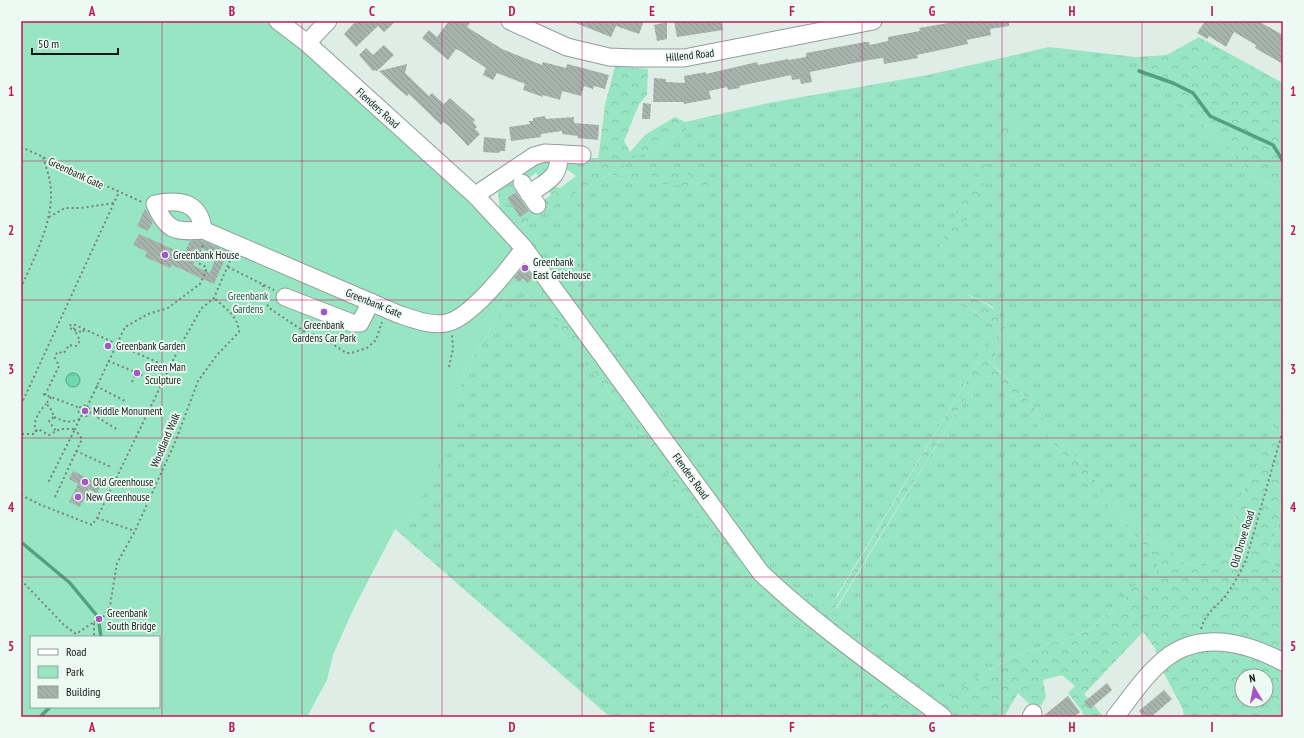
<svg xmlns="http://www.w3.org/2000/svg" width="1304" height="738" viewBox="0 0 1304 738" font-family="'PT Sans Narrow',sans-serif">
<defs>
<pattern id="grass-tufts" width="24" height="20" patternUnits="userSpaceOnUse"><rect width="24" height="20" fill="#98e5c3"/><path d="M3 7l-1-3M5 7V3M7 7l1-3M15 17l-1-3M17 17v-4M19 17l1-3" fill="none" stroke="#82c4a7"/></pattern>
<pattern id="forest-crowns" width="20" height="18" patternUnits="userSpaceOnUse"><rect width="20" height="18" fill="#98e5c3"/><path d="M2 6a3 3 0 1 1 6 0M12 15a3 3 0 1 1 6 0" fill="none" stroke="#82c4a7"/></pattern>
<pattern id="water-ripples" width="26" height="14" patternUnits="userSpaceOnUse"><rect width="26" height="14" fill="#6fdaaf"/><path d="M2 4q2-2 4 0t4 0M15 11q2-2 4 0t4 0" fill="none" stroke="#5fba96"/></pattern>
<pattern id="building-back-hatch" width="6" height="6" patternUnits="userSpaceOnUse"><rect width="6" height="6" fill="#a6b4ad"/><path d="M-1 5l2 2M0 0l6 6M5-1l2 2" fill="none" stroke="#8e9a94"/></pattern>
</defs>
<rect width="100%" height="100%" fill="#deede6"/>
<!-- grass -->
<g fill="url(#grass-tufts)">
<path d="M1049,47L1135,57L1156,80L1182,104L1247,168L1283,193V404L1274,429L1270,432L1259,463L1237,503L1233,548L1216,562L1203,567L1184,563L1167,547L1153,542L1107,494L1015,385L994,366L995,356L1007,331L992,306L969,295L962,299C971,312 987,319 999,330L996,341L979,353V359L973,370L836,597V609L973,386L979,380L988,376L1000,380L1084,480L1152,552L1158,565L1155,577L1123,591L1127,603L1104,616L1091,629L1015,656L983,673L953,694L943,707L853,641L816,598L804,604L766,571L517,229L539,213L611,174L623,180L660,183L647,174L625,172L623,167L628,161L688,129L685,122L768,103L928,75Z"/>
<polygon points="583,158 598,158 597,169 553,197 552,194 576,176 565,168 566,161"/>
<path d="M551,159L554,166L539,177L536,173L515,188L517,191L507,198L520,217L511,223L500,212L498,192C510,176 533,165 551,159Z"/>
<polygon points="517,284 532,300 541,292 565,339 623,409 700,522 716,552 742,556 900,690 866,717 610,717 395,529 413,514 458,397 464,371 496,321 507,292"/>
<polygon points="1283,491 1283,574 1277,571 1268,554 1278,525"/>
<polygon points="1283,702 1283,717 1267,717"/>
</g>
<!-- forest -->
<g fill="url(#forest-crowns)" fill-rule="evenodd">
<polygon points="1199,37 1283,83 1283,193 1247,168 1182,104 1156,80 1135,57 1167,55"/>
<path d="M615,66L648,69L647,95L639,104L624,141L630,152L645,135L675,117L685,122L688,129L628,161L623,167L625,172C647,174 710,170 723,188L721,190L623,180L611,174L539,213L517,229L511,223L551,195L546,186L557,187L560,189L552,194L553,196L597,169L605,105Z"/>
<polygon points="1006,121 1020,126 1015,135 1009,140 1001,138 1000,127"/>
<polygon points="981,161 990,170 960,234 945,250 939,247 975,176"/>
<polygon points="549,285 742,556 716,552 700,522 623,409 565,339 541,292"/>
<path d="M968,295C991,306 997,307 1007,331L995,356L994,367L1015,385L1107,494L1153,542L1167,547L1184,563L1203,567L1216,562L1233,548L1237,503L1259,463L1270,432L1274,429L1283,404V491L1278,525L1268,554L1277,571L1283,574V658L1244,640L1157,657L1155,648L1143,632L1084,694L1104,717H1084L1082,711L1068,693L1075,686L1062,675L1043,680L1046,697L1037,712L1018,693L1004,717H954L943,707L953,694L983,673L1015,656L1091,629L1104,616L1127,603L1123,591L1155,577L1158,565L1151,552L1084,480L1000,380L988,376L979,380L973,386L835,609L831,607L973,370L979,359V353L996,341L999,330C987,319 972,312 962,299Z"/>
<polygon points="809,597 816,598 855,636 853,641 804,604"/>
<path d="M1220,644L1283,665V702L1267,717H1184L1183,709L1160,666L1176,656ZM1242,676H1266V700H1242Z"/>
<polygon points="900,690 935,717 866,717"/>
</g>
<!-- green -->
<path fill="#98e5c3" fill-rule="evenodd" d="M21,21H273L486,214L549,285L532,300L517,284L507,292L496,321L464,371L458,397L453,436L413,514L395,529L352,612L333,655L327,680L307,717H21ZM31,637H159V707H31Z"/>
<!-- water -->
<circle fill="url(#water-ripples)" stroke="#53a081" cx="73" cy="380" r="7"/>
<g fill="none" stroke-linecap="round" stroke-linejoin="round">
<!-- stream -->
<g stroke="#53a081" stroke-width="3.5">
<polyline points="1139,71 1173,83 1193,93 1210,116 1273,145 1283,161"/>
<polyline points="21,542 70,583 98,617 101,637"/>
<polyline points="40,717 50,707"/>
</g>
</g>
<!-- building -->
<g fill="url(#building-back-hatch)" fill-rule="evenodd">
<polygon points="356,21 396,21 384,32 378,26 356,47 344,34"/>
<polygon points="449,21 471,21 467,27 502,49 542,65 543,62 566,68 567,64 609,75 605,89 594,86 593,89 584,86 581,96 562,91 560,100 543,95 543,97 523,90 525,84 497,73 493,80 483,75 486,68 460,51 456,49 448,60 422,38 429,30 437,37"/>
<polygon points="644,21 639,34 616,26 611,37 573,22"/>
<polygon points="674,21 721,21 723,30 677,37"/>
<polygon points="947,21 1009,21 1009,26 990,29 991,35 967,40 968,44 917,55 918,58 884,64 883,58 869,60 810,72 812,82 801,84 800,79 792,80 791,75 739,86 740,88 728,90 727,87 709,91 711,99 684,104 684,102 653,102 654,78 666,79 666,82 685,83 684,76 706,72 706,74 757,62 758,65 788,59 789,60 806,57 806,53 865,42 869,42 870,45 888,41 888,37 920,31 919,28 948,23"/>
<polygon points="1205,21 1258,21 1283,35 1283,64 1255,48 1256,45 1234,32 1226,47 1209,36 1207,39 1197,33"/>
<polygon points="667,22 667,39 657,41 654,25"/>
<polygon points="384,45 394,55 377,71 375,70 373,71 359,55 366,48 373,55"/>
<polygon points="407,64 405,73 429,96 432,93 444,104 450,98 475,120 473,122 477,127 475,129 480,134 468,146 449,126 443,122 441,125 409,94 407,96 396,87 379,71"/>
<polygon points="643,103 651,104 650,119 642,119"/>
<polygon points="545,116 546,119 574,117 574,123 599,125 598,140 577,138 578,136 562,134 562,131 541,134 541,137 511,141 509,127 530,124 529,121 533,121 533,118"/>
<polygon points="484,137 506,139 505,151 500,151 499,153 483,152"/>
<polygon points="516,192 529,211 520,217 507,198"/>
<polygon points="145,209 153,222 148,231 137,226"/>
<path d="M139,234L184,254L190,241L201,240L228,252L214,284L172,265L170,268L145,257L147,252L133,245ZM201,248L217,255L210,273L193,265Z"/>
<polygon points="524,265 533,277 528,283 523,278 519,282 514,278"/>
<polygon points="73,471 101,485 97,493 89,489 80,507 69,502 78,484 69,479"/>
<polygon points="1107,683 1112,690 1090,709 1084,702"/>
<polygon points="1164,690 1172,699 1151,717 1144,717 1139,711"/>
<polygon points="1068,696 1080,712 1074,717 1042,717"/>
</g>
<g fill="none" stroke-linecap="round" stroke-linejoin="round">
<!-- minor casing -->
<g stroke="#919e98" stroke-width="19">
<g id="minor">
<path d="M278,21L307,43L477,197L524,248L761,573C817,626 882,671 943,717"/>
<polyline points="510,21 567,47 609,57 634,58 684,58 873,21"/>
<polyline points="307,43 328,21"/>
<polyline points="522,183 537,205"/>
<path d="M529,194C547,181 560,178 559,154"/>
<polyline points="477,197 483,190 534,156 545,153 582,155"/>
<path d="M203,230C200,201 178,199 155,204C166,230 175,233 203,230L398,314C413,319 430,326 446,323C470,319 510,268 524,248"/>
<polyline points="285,297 352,323 360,323 371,302"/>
<polyline points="1031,717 1033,713"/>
<path d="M1115,717C1129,700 1141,680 1158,665C1195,629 1243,641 1283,662"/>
</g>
</g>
<!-- path -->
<g stroke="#78827d" stroke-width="2" stroke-dasharray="2 3" stroke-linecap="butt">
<polyline points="21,147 142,202"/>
<polyline points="49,217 65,208 81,208 114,203"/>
<polyline points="228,267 274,290"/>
<polyline points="263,285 268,307 275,312 305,332 322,337 346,353 351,353 367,348 376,340 382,322"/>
<path d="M21,288C34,257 56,218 50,183C49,174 45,165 43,157"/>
<polyline points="84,330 82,333 79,331 72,330 69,326 73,324 161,364"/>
<polyline points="108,361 162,383"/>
<polyline points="449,367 453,349 452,335"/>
<polyline points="137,371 139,367"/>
<polyline points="132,382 135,375 138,374"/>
<polyline points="96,386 125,401"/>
<polyline points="43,394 80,408"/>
<polyline points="45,395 59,366 55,358 57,352 64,353 69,345 76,346 80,341 74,328 76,326"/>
<polyline points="51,397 46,404 50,407 54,417 49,421 56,431"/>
<polyline points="21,405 119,192"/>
<circle cx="84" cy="411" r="5.5"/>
<polyline points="87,407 125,327 148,314 168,308 200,284 206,271 206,267 198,263 197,260 203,245"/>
<polyline points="89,412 118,430"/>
<path d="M54,417C64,422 69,423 80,419"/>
<path d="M36,432C32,421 39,412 46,404"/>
<polyline points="22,434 33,434 38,429 49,435 60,429 75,429 48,483"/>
<polyline points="76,451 111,467"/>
<polyline points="21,495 41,505 92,525 97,518 179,348 201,309 214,298 231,258"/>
<polyline points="55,497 82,439 75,429 81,416"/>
<polyline points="97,518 135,531"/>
<polyline points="21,580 64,625 76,634 94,622 94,637"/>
<path d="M94,622L104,616L110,606L117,563L135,531L176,440L198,381L217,355L239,332C238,316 225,308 214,298"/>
<path d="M1201,629C1205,615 1213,609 1223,599C1232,588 1240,573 1246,560L1283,430"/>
</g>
<!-- minor -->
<use href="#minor" stroke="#fff" stroke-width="17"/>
</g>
<!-- grid -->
<path fill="none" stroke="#c2185b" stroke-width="1" stroke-opacity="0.55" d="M162,21V717M302,21V717M442,21V717M582,21V717M722,21V717M862,21V717M1002,21V717M1142,21V717M21,161H1283M21,300H1283M21,438H1283M21,577H1283"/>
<!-- markers -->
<g fill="#a555c6" stroke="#ecfaf3" stroke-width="1.5">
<circle cx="165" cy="255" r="4"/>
<circle cx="525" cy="268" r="4"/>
<circle cx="324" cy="312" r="4"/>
<circle cx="108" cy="346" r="4"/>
<circle cx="137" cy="373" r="4"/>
<circle cx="85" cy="411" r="4"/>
<circle cx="85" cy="482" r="4"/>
<circle cx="78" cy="497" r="4"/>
<circle cx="99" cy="619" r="4"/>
</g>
<g text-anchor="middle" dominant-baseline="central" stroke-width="3.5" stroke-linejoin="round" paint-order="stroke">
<!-- street labels -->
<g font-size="11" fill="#121715" stroke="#ecfaf3">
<text transform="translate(690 55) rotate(-6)">Hillend Road</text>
<text transform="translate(378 108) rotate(42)">Flenders Road</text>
<text transform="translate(76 173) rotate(25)">Greenbank Gate</text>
<text transform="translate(374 303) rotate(22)">Greenbank Gate</text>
<text transform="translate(165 440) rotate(-67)">Woodland Walk</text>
<text transform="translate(691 476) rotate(54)">Flenders Road</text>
<text transform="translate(1242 539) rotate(-73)">Old Drove Road</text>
</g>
<!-- poi labels -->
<g font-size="11" fill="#121715" stroke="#ecfaf3" text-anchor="start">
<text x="173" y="255">Greenbank House</text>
<text x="533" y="262">Greenbank<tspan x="533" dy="13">East Gatehouse</tspan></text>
<text x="324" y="325" text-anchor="middle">Greenbank<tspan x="324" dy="13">Gardens Car Park</tspan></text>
<text x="116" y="346">Greenbank Garden</text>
<text x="145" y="367">Green Man<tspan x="145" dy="13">Sculpture</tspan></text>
<text x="93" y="411">Middle Monument</text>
<text x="93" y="482">Old Greenhouse</text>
<text x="86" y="497">New Greenhouse</text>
<text x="107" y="613">Greenbank<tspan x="107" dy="13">South Bridge</tspan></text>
</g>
<!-- park labels -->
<g font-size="11" fill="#275341" stroke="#ecfaf3">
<text x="248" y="296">Greenbank<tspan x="248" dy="13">Gardens</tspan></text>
</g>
</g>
<!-- border -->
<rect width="1304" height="738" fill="none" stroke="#ecfaf3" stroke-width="44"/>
<!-- legend -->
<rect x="30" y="636" width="130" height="72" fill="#ecfaf3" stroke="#959f9a"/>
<rect x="38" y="649" width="20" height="6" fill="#ffffff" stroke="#959f9a"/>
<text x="66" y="656" font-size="12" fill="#121715">Road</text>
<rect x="38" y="666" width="20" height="12" fill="#98e5c3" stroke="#959f9a"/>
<text x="66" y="676" font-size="12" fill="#121715">Park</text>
<rect x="38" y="686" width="20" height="12" fill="url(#building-back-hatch)" stroke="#959f9a"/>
<text x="66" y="696" font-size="12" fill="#121715">Building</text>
<!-- north arrow -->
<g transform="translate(1254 688) rotate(350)"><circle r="19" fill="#ecfaf3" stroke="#959f9a"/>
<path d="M0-3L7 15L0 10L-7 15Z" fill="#a555c6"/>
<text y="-6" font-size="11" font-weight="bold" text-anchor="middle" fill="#121715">N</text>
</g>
<!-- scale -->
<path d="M32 48v6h86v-6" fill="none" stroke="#121715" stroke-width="2"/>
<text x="38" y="48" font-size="12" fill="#121715" stroke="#ecfaf3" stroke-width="3" paint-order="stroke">50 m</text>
<rect x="22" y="22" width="1260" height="694" fill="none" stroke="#c2185b" stroke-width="1.5"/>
<g font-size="13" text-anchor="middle" font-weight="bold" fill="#c2185b">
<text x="92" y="16">A</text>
<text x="232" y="16">B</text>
<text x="372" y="16">C</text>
<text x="512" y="16">D</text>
<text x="652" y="16">E</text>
<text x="792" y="16">F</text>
<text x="932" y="16">G</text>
<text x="1072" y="16">H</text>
<text x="1212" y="16">I</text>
<text x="11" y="96">1</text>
<text x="1293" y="96">1</text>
<text x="11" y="235">2</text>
<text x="1293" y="235">2</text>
<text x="11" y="374">3</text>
<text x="1293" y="374">3</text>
<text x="11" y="512">4</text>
<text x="1293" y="512">4</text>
<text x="11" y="651">5</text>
<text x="1293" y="651">5</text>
<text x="92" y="732">A</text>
<text x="232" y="732">B</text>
<text x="372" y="732">C</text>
<text x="512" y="732">D</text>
<text x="652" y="732">E</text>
<text x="792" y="732">F</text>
<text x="932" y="732">G</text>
<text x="1072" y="732">H</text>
<text x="1212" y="732">I</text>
</g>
</svg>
